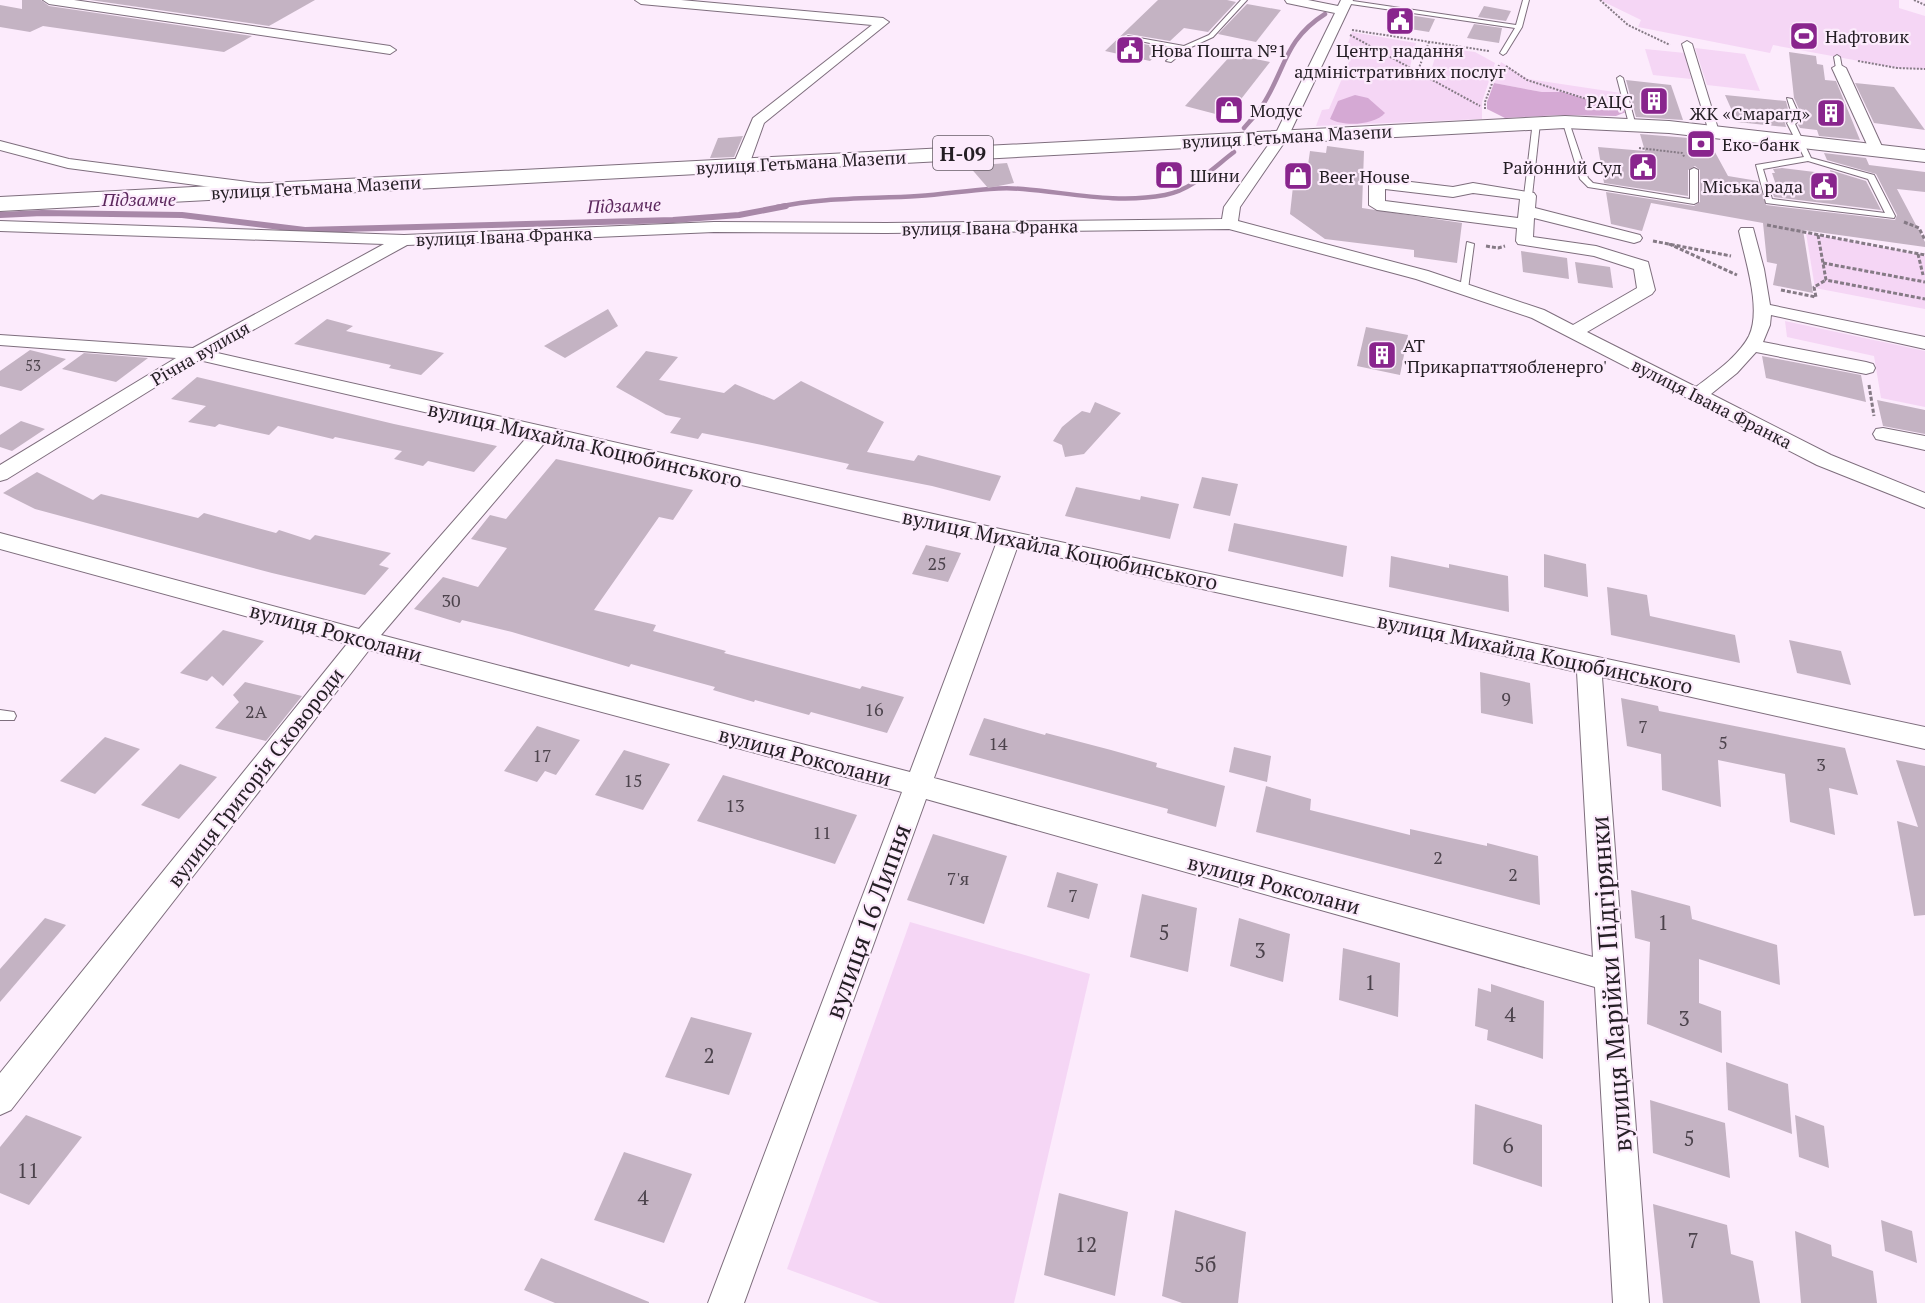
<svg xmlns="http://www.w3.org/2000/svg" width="1925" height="1303" viewBox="0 0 1925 1303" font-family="'PT Serif',serif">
<rect width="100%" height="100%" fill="#fcebfc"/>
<!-- green -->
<g fill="#f5d6f5">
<polygon points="1600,0 1899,0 1899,8 1925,16 1925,69 1897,68 1773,45 1770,53 1638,27 1641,20"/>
<polygon points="1352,32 1416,43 1410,67 1429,78 1438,47 1475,52 1495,63 1482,102 1482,119 1316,126 1322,110 1329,109 1355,48 1347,46"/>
<polygon points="1695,48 1745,54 1760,91 1707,85"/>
<polygon points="1645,49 1685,53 1691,79 1653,75"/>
<polygon points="1501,62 1528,79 1621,93 1626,112 1563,92 1542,92 1494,83"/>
<polygon points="1806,233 1925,256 1925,309 1815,288"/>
<polygon points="1785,321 1925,351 1925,407 1881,398 1874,356 1787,337"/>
<polygon points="910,922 1090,974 1014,1303 880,1303 787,1269"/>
</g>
<!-- forest -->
<g fill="#d5a9d4">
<polygon points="1494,83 1542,92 1563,92 1626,112 1616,116 1560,115 1505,118 1487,109 1487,102"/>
<path d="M1355,95L1368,98L1385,113C1375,125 1344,127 1330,119L1338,101Z"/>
</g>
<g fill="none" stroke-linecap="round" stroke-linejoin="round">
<!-- stream-far1 -->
<g stroke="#a888a8" stroke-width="4.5">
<path d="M1244,128C1250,121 1257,114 1262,106C1286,69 1284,40 1325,14"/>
<path d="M777,207C823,197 871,199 918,196C954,194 988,186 1023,189C1071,193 1117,204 1165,195C1192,190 1213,168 1234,152"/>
</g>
<!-- stream -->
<polyline stroke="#a888a8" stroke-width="6" points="0,215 42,213 182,215 305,230 673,220 739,215 786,206"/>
</g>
<!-- building -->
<g fill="#c4b3c3">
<polygon points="22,0 41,0 49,6 252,36 224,52 43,26 30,32 0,27 0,5 22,9"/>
<polygon points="90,0 315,0 269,26"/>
<polygon points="1158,0 1227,0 1236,2 1208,32 1184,28 1170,41 1128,34 1124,36 1125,40 1163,48 1150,61 1105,51"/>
<polygon points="1247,4 1281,10 1256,42 1218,34"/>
<polygon points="1484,6 1511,11 1506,21 1478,17"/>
<polygon points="1409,15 1435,19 1429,32 1404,28"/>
<polygon points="1474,24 1502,28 1499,43 1467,38"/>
<polygon points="1789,52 1816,56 1817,64 1823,65 1825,80 1836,81 1860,140 1819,136 1817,130 1800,128 1798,125 1803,118 1794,98"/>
<polygon points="1232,54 1270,62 1227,117 1185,106"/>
<polygon points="1626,80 1671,85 1683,120 1636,117"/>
<polygon points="1855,83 1894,87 1925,130 1874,123"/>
<polygon points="1725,95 1786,101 1790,117 1785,123 1786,127 1737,122"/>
<polygon points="1640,134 1689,138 1690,141 1710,143 1728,176 1758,181 1766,205 1895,220 1897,215 1876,174 1827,160 1824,153 1866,158 1869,165 1925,172 1925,192 1897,189 1925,242 1925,247 1803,230 1813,293 1773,285 1777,264 1767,262 1763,223 1651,203 1642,231 1611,224 1606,192 1694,206 1700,202 1700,170 1695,166 1688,170 1688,196 1604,183 1598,147 1645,151"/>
<polygon points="743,136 734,157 710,158 718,138"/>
<polygon points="1327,146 1364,151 1362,208 1462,223 1457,263 1414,257 1414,250 1325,239 1290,214 1294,177 1302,178 1304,165 1308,165 1310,151 1326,153"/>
<polygon points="1007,163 1014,183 988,188 969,166"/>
<polygon points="1782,168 1831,174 1830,170 1866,181 1881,210 1774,197 1770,184 1776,185 1772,173 1775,173 1773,169"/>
<polygon points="1521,251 1567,258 1569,279 1523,272"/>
<polygon points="1575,262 1610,267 1613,288 1578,283"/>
<polygon points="608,309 618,326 565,358 544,346"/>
<polygon points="327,319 353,326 346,331 444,353 421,375 389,368 391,365 294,344"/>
<polygon points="1366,327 1408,335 1400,375 1357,366"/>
<polygon points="30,350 66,359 21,391 0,386 0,371"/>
<polygon points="646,351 678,357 659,380 724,393 735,384 774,400 801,381 884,422 867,452 914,461 918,455 1001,476 990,501 932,486 846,469 849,464 762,445 702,433 698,439 670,433 681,418 666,415 616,387"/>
<polygon points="84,353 148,358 116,382 62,369"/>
<polygon points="1762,356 1861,375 1866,402 1766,378"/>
<polygon points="197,377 394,424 497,446 474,472 428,461 423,466 394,459 402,451 335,437 333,439 278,426 269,435 219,424 215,427 188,422 206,406 171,399"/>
<polygon points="1877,400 1925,410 1925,434 1883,426"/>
<polygon points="1095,402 1121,413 1084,454 1065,457 1062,445 1053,441 1062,427 1074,417 1082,411 1090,413"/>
<polygon points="21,421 45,429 12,451 0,447 0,435"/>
<polygon points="556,459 693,490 673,520 659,517 594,610 656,625 653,631 726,651 724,653 860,689 862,686 904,697 887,733 811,712 809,715 755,700 754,702 713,690 715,687 631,664 629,667 512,632 462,620 460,623 414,609 443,577 478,587 507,548 471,539 490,515 506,519"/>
<polygon points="37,472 93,500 101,494 198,518 204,513 276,533 279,530 310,540 315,535 391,553 379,565 389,568 365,595 272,573 35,509 3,493"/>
<polygon points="1202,477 1238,484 1230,516 1193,508"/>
<polygon points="1076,487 1140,500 1141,496 1179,504 1170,539 1065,516"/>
<polygon points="1234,523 1347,546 1343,577 1228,551"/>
<polygon points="926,545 961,553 948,582 912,574"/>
<polygon points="1544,554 1586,564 1588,597 1544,587"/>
<polygon points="1391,556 1449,568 1449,564 1508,576 1509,612 1389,587"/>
<polygon points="1607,587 1647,595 1650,616 1735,635 1740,663 1611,635"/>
<polygon points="223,630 264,641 223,686 212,676 207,681 180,673"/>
<polygon points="1789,640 1841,651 1851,685 1797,673"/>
<polygon points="1480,672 1530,683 1533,724 1481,713"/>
<polygon points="245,682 302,696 266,741 215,728 239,702 233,695"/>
<polygon points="1621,698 1658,706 1659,711 1845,748 1858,795 1829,788 1835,835 1790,822 1785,774 1718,760 1721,807 1662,790 1661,754 1627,746"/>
<polygon points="984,718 1045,735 1046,733 1111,750 1157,763 1156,767 1225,786 1216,827 1167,813 1168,809 969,755"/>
<polygon points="537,726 580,740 556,775 545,771 537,782 504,771"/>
<polygon points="105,737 140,749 95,794 60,781"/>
<polygon points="1234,747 1271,756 1267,782 1229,772"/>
<polygon points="624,750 670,764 643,810 595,795"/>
<polygon points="1896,760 1925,766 1925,915 1914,916 1897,821 1918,827"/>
<polygon points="180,764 217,777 179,819 141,805"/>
<polygon points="723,775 857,815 835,864 697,821"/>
<polygon points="1266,786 1311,799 1310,810 1410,835 1410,829 1487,846 1487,843 1538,856 1540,905 1256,832"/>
<polygon points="933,834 1007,856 984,924 907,900"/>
<polygon points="1057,872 1098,884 1089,919 1047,907"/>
<polygon points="1631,890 1690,906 1692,919 1777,945 1780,985 1699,959 1699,1003 1721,1011 1722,1053 1647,1024 1650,942 1635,938"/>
<polygon points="1142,894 1197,908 1188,972 1130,957"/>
<polygon points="45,918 66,925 0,1002 0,969"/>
<polygon points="1239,918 1290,934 1283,982 1230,966"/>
<polygon points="1343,948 1400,963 1398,1017 1339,1000"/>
<polygon points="1491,984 1544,1001 1543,1059 1487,1040 1488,1030 1475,1026 1478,988 1491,992"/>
<polygon points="691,1017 752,1033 729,1095 665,1077"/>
<polygon points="1726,1062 1788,1084 1792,1134 1728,1110"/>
<polygon points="1650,1100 1725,1123 1730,1178 1653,1153"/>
<polygon points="1475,1104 1542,1125 1542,1187 1473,1164"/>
<polygon points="26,1115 82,1137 29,1205 0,1193 0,1147"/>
<polygon points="1795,1115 1824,1126 1829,1168 1799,1157"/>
<polygon points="624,1152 692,1174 664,1243 594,1220"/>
<polygon points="1059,1193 1128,1212 1115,1296 1044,1275"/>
<polygon points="1653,1204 1727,1225 1731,1254 1753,1261 1760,1303 1663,1303"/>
<polygon points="1175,1210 1246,1232 1238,1303 1182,1303 1162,1296"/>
<polygon points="1881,1220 1912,1231 1917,1263 1885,1251"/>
<polygon points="1795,1231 1831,1245 1832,1256 1873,1271 1877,1303 1801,1303"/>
<polygon points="541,1258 649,1302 649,1303 555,1303 524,1290"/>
</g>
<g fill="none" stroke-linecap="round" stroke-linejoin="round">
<!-- service casing -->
<g stroke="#7e6e7d" stroke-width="2">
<g id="service">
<polygon points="1241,0 1247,0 1213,37 1187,49 1171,62 1166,61 1180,49 1125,38 1128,36 1184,46 1209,35"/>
<polygon points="1346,0 1516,25 1523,0 1529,0 1522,27 1506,53 1503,55 1500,53 1515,28 1344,3"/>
<polygon points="1837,55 1840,57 1842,68 1839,70 1836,68 1834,57"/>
<polygon points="1620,76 1623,78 1636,126 1629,124 1617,78"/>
<path d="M1787,98L1792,99L1801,119L1795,124L1811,158L1874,175L1895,216L1894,218L1766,203L1756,165L1804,157L1787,123L1793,118ZM1808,161L1868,179L1885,213L1772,199L1763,169Z"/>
<polygon points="1562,120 1569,122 1588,178 1593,183 1690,199 1690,170 1694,168 1698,170 1698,202 1694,204 1588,187 1580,179"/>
<polygon points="1533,121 1540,123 1532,196 1528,198 1524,196"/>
<polygon points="1467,242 1474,244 1468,289 1464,292 1460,289"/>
<polygon points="0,710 14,712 16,716 14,720 0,720"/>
</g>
</g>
<!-- pedestrian casing -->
<g stroke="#7e6e7d" stroke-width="2">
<polygon id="pedestrian" points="1687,41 1692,44 1719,132 1718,134 1714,135 1709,132 1682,44"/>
</g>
<!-- minor casing -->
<g stroke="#7e6e7d" stroke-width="2">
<g id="minor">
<polygon points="43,0 74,0 390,46 396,50 390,54 49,4"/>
<polygon points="635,0 681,0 883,18 889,22 764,123 749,165 741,170 733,165 753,118 872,25 641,4"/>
<path d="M1285,0H1308L1338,6L1341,0H1353L1288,137L1240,207L1238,221L1428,271L1544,310L1573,325L1637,288L1634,269L1594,256L1518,244L1516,241L1517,228L1377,210L1369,205V183L1377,178L1453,187L1473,183L1534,193L1536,196L1535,208L1640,235L1642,238L1640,241L1634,243L1534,218L1533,237L1596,246L1648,262L1655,290L1652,294L1587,332L1696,387C1714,373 1738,357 1749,336C1762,309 1745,260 1739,231L1741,228H1753L1764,269L1770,305L1925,337V349L1771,315L1770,325L1763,342L1866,362L1873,364L1875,368L1873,372L1866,374L1756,352L1737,373L1711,394L1831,455L1925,493V508L1817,465L1532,318L1416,279L1229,229L886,233L714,232L407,245L213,352L1009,531L1925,727V749L1602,677L1649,1303H1613L1595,987L926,799L744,1303H708L902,792L369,650L11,1110L0,1115V1073L347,644L0,549V533L359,629L528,436L199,360L7,479L0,481V465L176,358L0,345V335L193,348L384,244L0,231V221L404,235L714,222L886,223L1222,219L1224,207L1274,137L1335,13L1287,3ZM1385,189L1453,197L1473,193L1520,199L1518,218L1385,201ZM547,440L996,544L910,772L381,635ZM1017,548L1577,672L1593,957L934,778Z"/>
<polygon points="1839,64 1846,68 1884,151 1882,154 1877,155 1870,151 1832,68"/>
<polygon points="0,141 69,159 264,184 272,189 264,194 68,168 0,150"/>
<polygon points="1883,428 1925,436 1925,450 1876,439 1873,434 1876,429"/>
</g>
</g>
<!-- primary casing -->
<g stroke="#7e6e7d" stroke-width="2">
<polygon id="primary" points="1565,116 1669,121 1925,150 1925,162 1669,133 1565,128 0,211 0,197"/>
</g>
<!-- path-far1 -->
<g stroke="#857a85" stroke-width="2" stroke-dasharray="2 1.5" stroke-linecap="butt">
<polyline points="1600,0 1628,25 1670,45"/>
<polyline points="1914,0 1925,5"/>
<polyline points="1352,30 1489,51"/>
<polyline points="1350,35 1480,106"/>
<polyline points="1858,61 1897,68 1925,69"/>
<polyline points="1506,66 1527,80 1599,103"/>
<polyline points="1417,73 1429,42"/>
<polyline points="1485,109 1485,102 1499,65"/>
<polyline points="1639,148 1682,153 1685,158"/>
</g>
<!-- path -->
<g stroke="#857a85" stroke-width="3" stroke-dasharray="4 2" stroke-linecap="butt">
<polyline points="1904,222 1919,228 1925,240"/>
<polyline points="1767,225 1925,255"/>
<polyline points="1818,235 1826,280 1925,299"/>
<polyline points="1653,241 1731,256"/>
<polyline points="1669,244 1737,275"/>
<polyline points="1486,246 1498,248 1505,246"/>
<polyline points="1918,254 1923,275"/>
<polyline points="1823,263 1925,282"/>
<polyline points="1781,290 1816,297 1814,287 1826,280"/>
<polyline points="1869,385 1874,416"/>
</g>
<!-- service -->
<use href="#service" fill="#fff" fill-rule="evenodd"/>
<!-- pedestrian -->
<use href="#pedestrian" fill="#fff" fill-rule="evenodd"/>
<!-- minor -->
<use href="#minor" fill="#fff" fill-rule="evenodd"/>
<!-- primary -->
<use href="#primary" fill="#fff" fill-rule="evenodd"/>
</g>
<!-- icons -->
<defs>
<g id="civic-square" transform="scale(1.5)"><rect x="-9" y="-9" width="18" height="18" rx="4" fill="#89258d" stroke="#fcebfc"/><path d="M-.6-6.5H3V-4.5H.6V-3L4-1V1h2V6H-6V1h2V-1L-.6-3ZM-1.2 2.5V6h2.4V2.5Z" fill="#fff"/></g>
<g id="stadium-square" transform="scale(1.5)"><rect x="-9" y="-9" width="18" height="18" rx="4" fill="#89258d" stroke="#fcebfc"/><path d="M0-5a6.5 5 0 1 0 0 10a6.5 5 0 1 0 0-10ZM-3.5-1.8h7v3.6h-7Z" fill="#fff"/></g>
<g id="building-square" transform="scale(1.5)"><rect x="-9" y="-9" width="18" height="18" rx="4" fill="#89258d" stroke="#fcebfc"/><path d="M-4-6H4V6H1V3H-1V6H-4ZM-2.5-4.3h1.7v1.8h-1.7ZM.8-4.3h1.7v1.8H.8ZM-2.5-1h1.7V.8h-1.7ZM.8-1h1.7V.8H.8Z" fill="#fff"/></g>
<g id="shop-square" transform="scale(1.5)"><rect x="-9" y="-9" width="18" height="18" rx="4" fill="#89258d" stroke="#fcebfc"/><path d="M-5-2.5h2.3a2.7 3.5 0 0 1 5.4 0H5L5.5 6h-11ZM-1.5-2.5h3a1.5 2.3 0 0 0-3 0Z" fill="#fff"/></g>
<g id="bank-square" transform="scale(1.5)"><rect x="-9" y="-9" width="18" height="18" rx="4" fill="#89258d" stroke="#fcebfc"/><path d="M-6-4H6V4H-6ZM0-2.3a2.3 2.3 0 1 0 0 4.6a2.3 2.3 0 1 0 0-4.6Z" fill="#fff"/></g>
</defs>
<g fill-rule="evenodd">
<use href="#civic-square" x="1400" y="21"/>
<use href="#stadium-square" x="1804" y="36"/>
<use href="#civic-square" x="1130" y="50"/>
<use href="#building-square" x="1654" y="101"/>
<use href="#shop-square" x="1229" y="110"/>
<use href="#building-square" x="1831" y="113"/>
<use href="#bank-square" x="1701" y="144"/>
<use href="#civic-square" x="1643" y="167"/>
<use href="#shop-square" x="1169" y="175"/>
<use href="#shop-square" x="1298" y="176"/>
<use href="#civic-square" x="1824" y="186"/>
<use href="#building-square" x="1382" y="355"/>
</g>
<g text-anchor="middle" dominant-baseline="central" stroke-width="4.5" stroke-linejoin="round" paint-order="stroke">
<!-- far-number labels -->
<g font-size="15" fill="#4c434c">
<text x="33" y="365">53</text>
</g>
<!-- far-poi labels -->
<g font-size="18" fill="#241e24" stroke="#fcebfc" text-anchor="start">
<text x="1825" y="36">Нафтовик</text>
<text x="1151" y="50">Нова Пошта №1</text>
<text x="1400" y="50" text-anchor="middle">Центр надання<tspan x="1400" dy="21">адміністративних послуг</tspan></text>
<text x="1633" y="101" text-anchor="end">РАЦС</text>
<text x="1250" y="110">Модус</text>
<text x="1810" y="113" text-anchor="end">ЖК «Смарагд»</text>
<text x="1722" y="144">Еко-банк</text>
<text x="1622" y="167" text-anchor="end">Районний Суд</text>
<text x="1190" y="175">Шини</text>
<text x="1319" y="176">Beer House</text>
<text x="1803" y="186" text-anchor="end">Міська рада</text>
<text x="1403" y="345">АТ<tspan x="1403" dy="21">'Прикарпаттяобленерго'</tspan></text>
</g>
<!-- far-street labels -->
<g font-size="18" fill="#241e24" stroke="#fcebfc">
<text transform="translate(1287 136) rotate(-3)">вулиця Гетьмана Мазепи</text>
<text transform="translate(801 162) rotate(-3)">вулиця Гетьмана Мазепи</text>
<text transform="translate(316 187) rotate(-3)">вулиця Гетьмана Мазепи</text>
<text transform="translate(990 227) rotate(-1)">вулиця Івана Франка</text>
<text transform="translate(504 236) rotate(-2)">вулиця Івана Франка</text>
<text transform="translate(200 353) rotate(-30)">Річна вулиця</text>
<text transform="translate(1712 403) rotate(27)">вулиця Івана Франка</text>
</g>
<!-- far-water labels -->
<g font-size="18" font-style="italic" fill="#5c285d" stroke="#fcebfc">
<text x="139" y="199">Підзамче</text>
<text transform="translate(624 205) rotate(-2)">Підзамче</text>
</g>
<!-- number labels -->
<g font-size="18" fill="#4c434c">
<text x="937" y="563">25</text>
<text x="451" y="600">30</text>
<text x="1506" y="698">9</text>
<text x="874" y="709">16</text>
<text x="256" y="711">2А</text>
<text x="1643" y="726">7</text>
<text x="1723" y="742">5</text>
<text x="998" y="743">14</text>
<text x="542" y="755">17</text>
<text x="1821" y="764">3</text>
<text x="633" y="780">15</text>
<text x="735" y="805">13</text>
<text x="822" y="832">11</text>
<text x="1438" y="857">2</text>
<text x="1513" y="874">2</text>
<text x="958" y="878">7'я</text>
<text x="1073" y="895">7</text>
</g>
<!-- shield labels -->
<rect fill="#fcebfc" stroke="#655c65" stroke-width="1.5" x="933" y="136" width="60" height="34" rx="4.5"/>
<g font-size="20" font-weight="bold" fill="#241e24">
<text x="963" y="153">Н-09</text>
</g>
<!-- street labels -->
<g font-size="21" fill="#241e24" stroke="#fcebfc">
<text transform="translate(585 444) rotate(13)">вулиця Михайла Коцюбинського</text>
<text transform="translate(1060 549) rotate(12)">вулиця Михайла Коцюбинського</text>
<text transform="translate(336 632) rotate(15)">вулиця Роксолани</text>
<text transform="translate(1535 653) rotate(12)">вулиця Михайла Коцюбинського</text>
<text transform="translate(805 756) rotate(15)">вулиця Роксолани</text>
<text transform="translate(255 777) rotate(-52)">вулиця Григорія Сковороди</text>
<text transform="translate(1274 884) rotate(15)">вулиця Роксолани</text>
</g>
<!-- near-number labels -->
<g font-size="21" fill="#4c434c">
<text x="1663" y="922">1</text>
<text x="1164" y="932">5</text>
<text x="1260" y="950">3</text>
<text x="1370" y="982">1</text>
<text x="1510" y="1014">4</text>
<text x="1684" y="1018">3</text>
<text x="709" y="1055">2</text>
<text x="1689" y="1138">5</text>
<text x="1508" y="1145">6</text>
<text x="28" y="1170">11</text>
<text x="643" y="1197">4</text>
<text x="1693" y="1240">7</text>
<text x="1086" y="1244">12</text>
<text x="1205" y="1264">5б</text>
</g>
<!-- near-street labels -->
<g font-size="26" fill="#241e24" stroke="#fcebfc">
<text transform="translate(867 921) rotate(-70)">вулиця 16 Липня</text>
<text transform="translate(1610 984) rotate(-94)">вулиця Марійки Підгірянки</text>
</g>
</g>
</svg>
